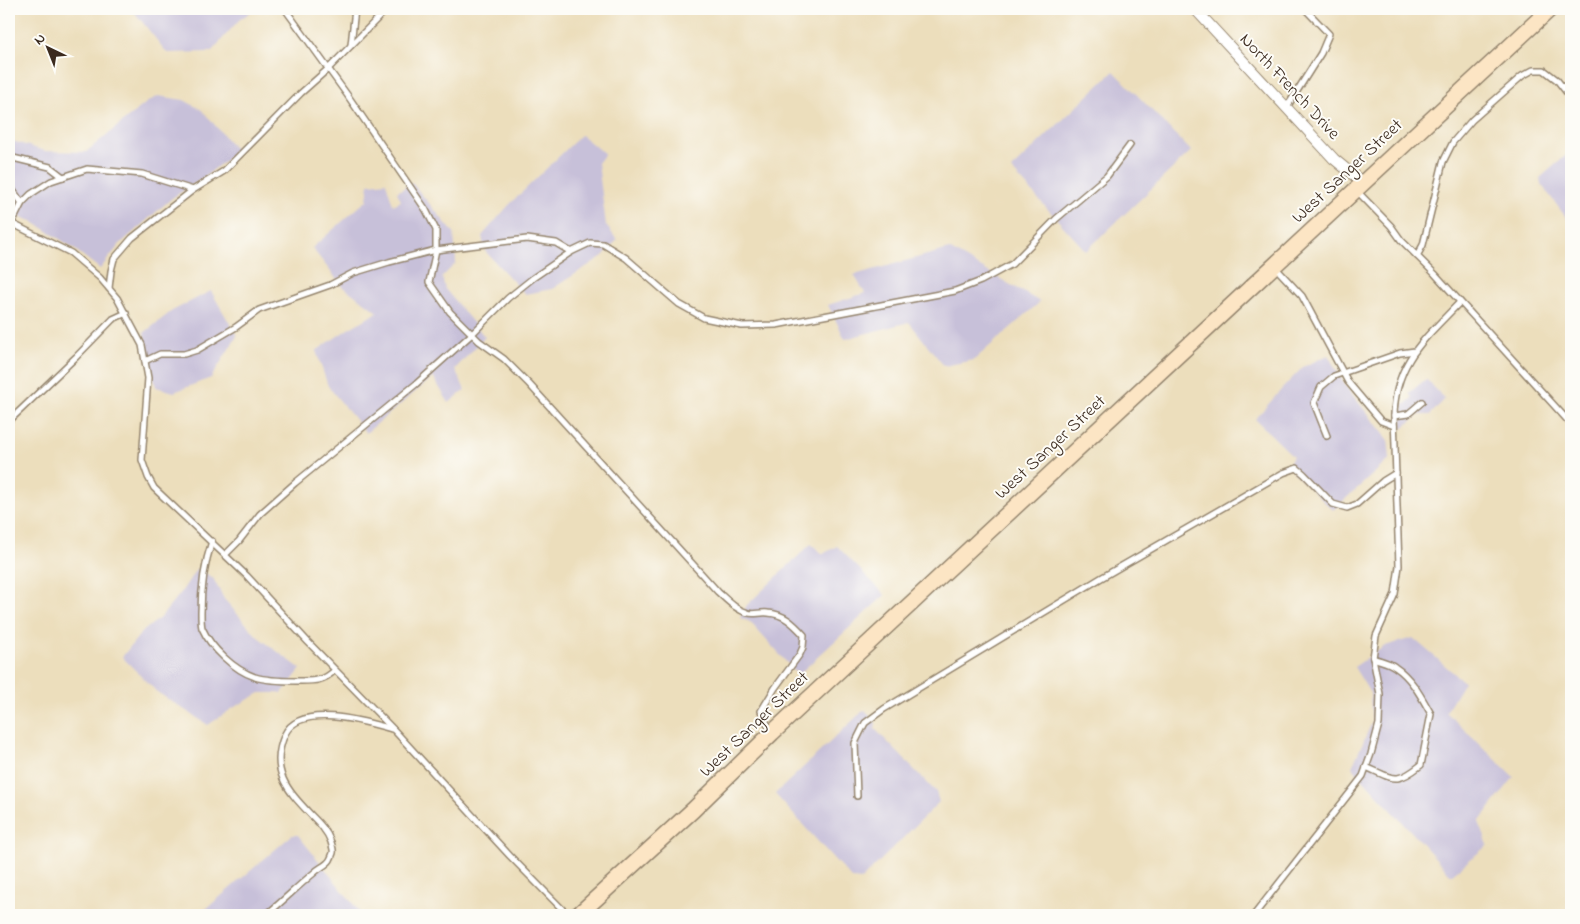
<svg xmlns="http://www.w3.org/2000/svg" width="1580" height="924" viewBox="0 0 1580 924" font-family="'Indie Flower',sans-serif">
<rect width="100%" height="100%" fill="#fdfcf7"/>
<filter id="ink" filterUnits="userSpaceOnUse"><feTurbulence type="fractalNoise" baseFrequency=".02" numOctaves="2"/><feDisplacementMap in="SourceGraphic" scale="10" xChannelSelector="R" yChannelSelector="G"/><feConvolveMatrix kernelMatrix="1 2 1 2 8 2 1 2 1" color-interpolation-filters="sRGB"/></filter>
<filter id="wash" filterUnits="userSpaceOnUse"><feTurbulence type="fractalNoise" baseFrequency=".0096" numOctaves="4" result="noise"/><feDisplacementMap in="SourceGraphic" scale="20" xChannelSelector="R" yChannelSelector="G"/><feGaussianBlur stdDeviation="1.12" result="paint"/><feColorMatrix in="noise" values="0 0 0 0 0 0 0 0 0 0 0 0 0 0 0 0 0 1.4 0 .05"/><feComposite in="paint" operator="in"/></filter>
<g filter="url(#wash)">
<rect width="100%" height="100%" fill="#ecdebc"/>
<!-- industrial -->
<g fill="#c7c0d9">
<polygon points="132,9 255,9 239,20 211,52 167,53"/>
<polygon points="1114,71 1191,151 1086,251 1011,169"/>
<polygon points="158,96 184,100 202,110 237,151 203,178 172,198 120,244 100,269 69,245 32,221 9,213 9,140 45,151 86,152 146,103"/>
<polygon points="581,135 605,154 598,163 606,225 617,240 603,256 552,289 525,294 485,251 482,236 509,205"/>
<polygon points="1571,151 1571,224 1541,184 1540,178"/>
<polygon points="386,182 393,205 401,201 397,192 412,183 454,233 456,263 442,277 445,289 485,337 455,369 465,390 449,403 433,377 366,433 328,386 316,351 348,329 378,312 342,286 312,248 367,200 369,184"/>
<polygon points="949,249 1040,302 974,360 944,366 909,322 845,339 828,305 865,293 854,275"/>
<polygon points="211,291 237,336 211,378 174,392 156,387 144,333 172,311"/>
<polygon points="1328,355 1346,387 1388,439 1390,459 1333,510 1303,482 1288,465 1293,456 1255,419 1281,390 1303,367"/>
<polygon points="1426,379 1445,399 1430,415 1418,415 1402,429 1403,406 1412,398 1409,393"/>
<polygon points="811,544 823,554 837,546 885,595 798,675 750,622 740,618 747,605"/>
<polygon points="197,568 213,578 224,599 258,637 301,669 282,693 260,693 233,708 208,725 157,692 122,657 141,633 161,617 180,594"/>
<polygon points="1413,638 1464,682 1446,712 1514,777 1479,822 1488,845 1451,875 1352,767 1372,722 1370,693 1354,667 1385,646"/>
<polygon points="864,710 876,723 875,729 936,792 939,802 861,880 852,879 775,794"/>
<polygon points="292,835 298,835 362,915 199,915"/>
</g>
</g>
<g filter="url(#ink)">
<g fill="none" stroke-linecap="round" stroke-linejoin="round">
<!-- service casing -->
<g stroke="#94846d" stroke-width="8">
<g id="service">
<path d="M285,9L348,96L426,210L436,230V250L429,282L450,312L479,341L504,359L529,384L718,592C727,600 736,610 748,613C754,615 761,612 768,613C784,614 793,623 804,635L803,647L800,654L775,688L761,711L770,730"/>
<polyline points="351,45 355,9"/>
<polyline points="1287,107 1321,53 1329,34 1305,9"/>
<polyline points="9,157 50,167 63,177"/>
<polyline points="9,185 22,203"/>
<polyline points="1357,191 1391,226 1401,240 1435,274 1571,424"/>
<polyline points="9,222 71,253 100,278 117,298 142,345 148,378 142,460 148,477 154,488 247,576 308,642 393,729 510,856 568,915"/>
<polyline points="12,223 22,203 31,194 51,181 87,169 142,174 193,190"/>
<polyline points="1417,256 1423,245 1443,162 1453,142 1472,120 1522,76 1533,70 1544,70 1557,80 1571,98"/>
<polyline points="1275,267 1302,296 1348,382 1381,421 1394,426"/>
<polyline points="109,288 111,271 114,259 132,238 193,190 224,171 301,93 328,69 387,9"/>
<polyline points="145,361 160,354 184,354 197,350 236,327 259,310 330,285 353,273 389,262 436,250 527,239 556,243 571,252"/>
<polyline points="1394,416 1408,414 1422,402"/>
<polyline points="9,421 76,357 113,319 126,313"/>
<polyline points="1327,436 1314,403 1321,387 1334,376 1400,353 1415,351"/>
<path d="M212,541C204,565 201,588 201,613C201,618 201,624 202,628C211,648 234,670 255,677C268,681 283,681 297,681C313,681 323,682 335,670"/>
<polyline points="225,555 239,541 260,514 295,483 416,384 472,334 508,298 533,278 571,252 590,243 603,244 626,258 679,304 704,318 742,326 776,325 955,291 981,281 1012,264 1056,219 1107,176 1130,145"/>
<path d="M1366,767C1394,779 1396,785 1421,765L1431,714C1422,698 1412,678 1395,667C1389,662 1380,661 1373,658"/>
<polyline points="857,796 855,743 865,723 884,709 1101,578 1283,473 1297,468 1304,474 1333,504 1347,508 1357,504 1383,481 1396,473"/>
<path d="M266,915C283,901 298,886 315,872C319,868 327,865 330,860C331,858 332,856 333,853C334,850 332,846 331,842C327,831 319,823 311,815C287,790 269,770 285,734C300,702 367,722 392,729"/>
<path d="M1254,915L1363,776L1371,754L1379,724L1380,694L1373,658L1376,636L1395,594L1399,566L1394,416C1395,361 1425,339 1460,302"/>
</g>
</g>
<!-- minor casing -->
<g stroke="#94846d" stroke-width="12">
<polyline id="minor" points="1195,9 1334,159 1363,183"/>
</g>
<!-- secondary casing -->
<g stroke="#94846d" stroke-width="18">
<polyline id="secondary" points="578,915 693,810 772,733 1550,9"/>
</g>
<!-- service -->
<use href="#service" stroke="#fff" stroke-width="5"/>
<!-- minor -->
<use href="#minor" stroke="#fff" stroke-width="10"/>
<!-- secondary -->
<use href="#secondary" stroke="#fce5c4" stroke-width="15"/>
</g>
</g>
<g text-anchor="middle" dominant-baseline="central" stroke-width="4" stroke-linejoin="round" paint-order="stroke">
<!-- street labels -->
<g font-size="18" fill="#3b2a1e" stroke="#fdfcf7">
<text transform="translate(1289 87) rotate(47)">North French Drive</text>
<text transform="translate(1348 172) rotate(-43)">West Sanger Street</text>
<text transform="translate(1051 448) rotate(-43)">West Sanger Street</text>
<text transform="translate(755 725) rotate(-44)">West Sanger Street</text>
</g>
</g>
<!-- margin -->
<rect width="1580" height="924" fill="none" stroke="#fdfcf7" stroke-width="30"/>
<!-- north arrow -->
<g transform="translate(48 48) rotate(317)" stroke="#fdfcf7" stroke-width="4" paint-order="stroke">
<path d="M0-4L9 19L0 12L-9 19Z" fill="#3b2a1e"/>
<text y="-8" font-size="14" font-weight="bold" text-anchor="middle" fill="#3b2a1e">N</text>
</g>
</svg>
